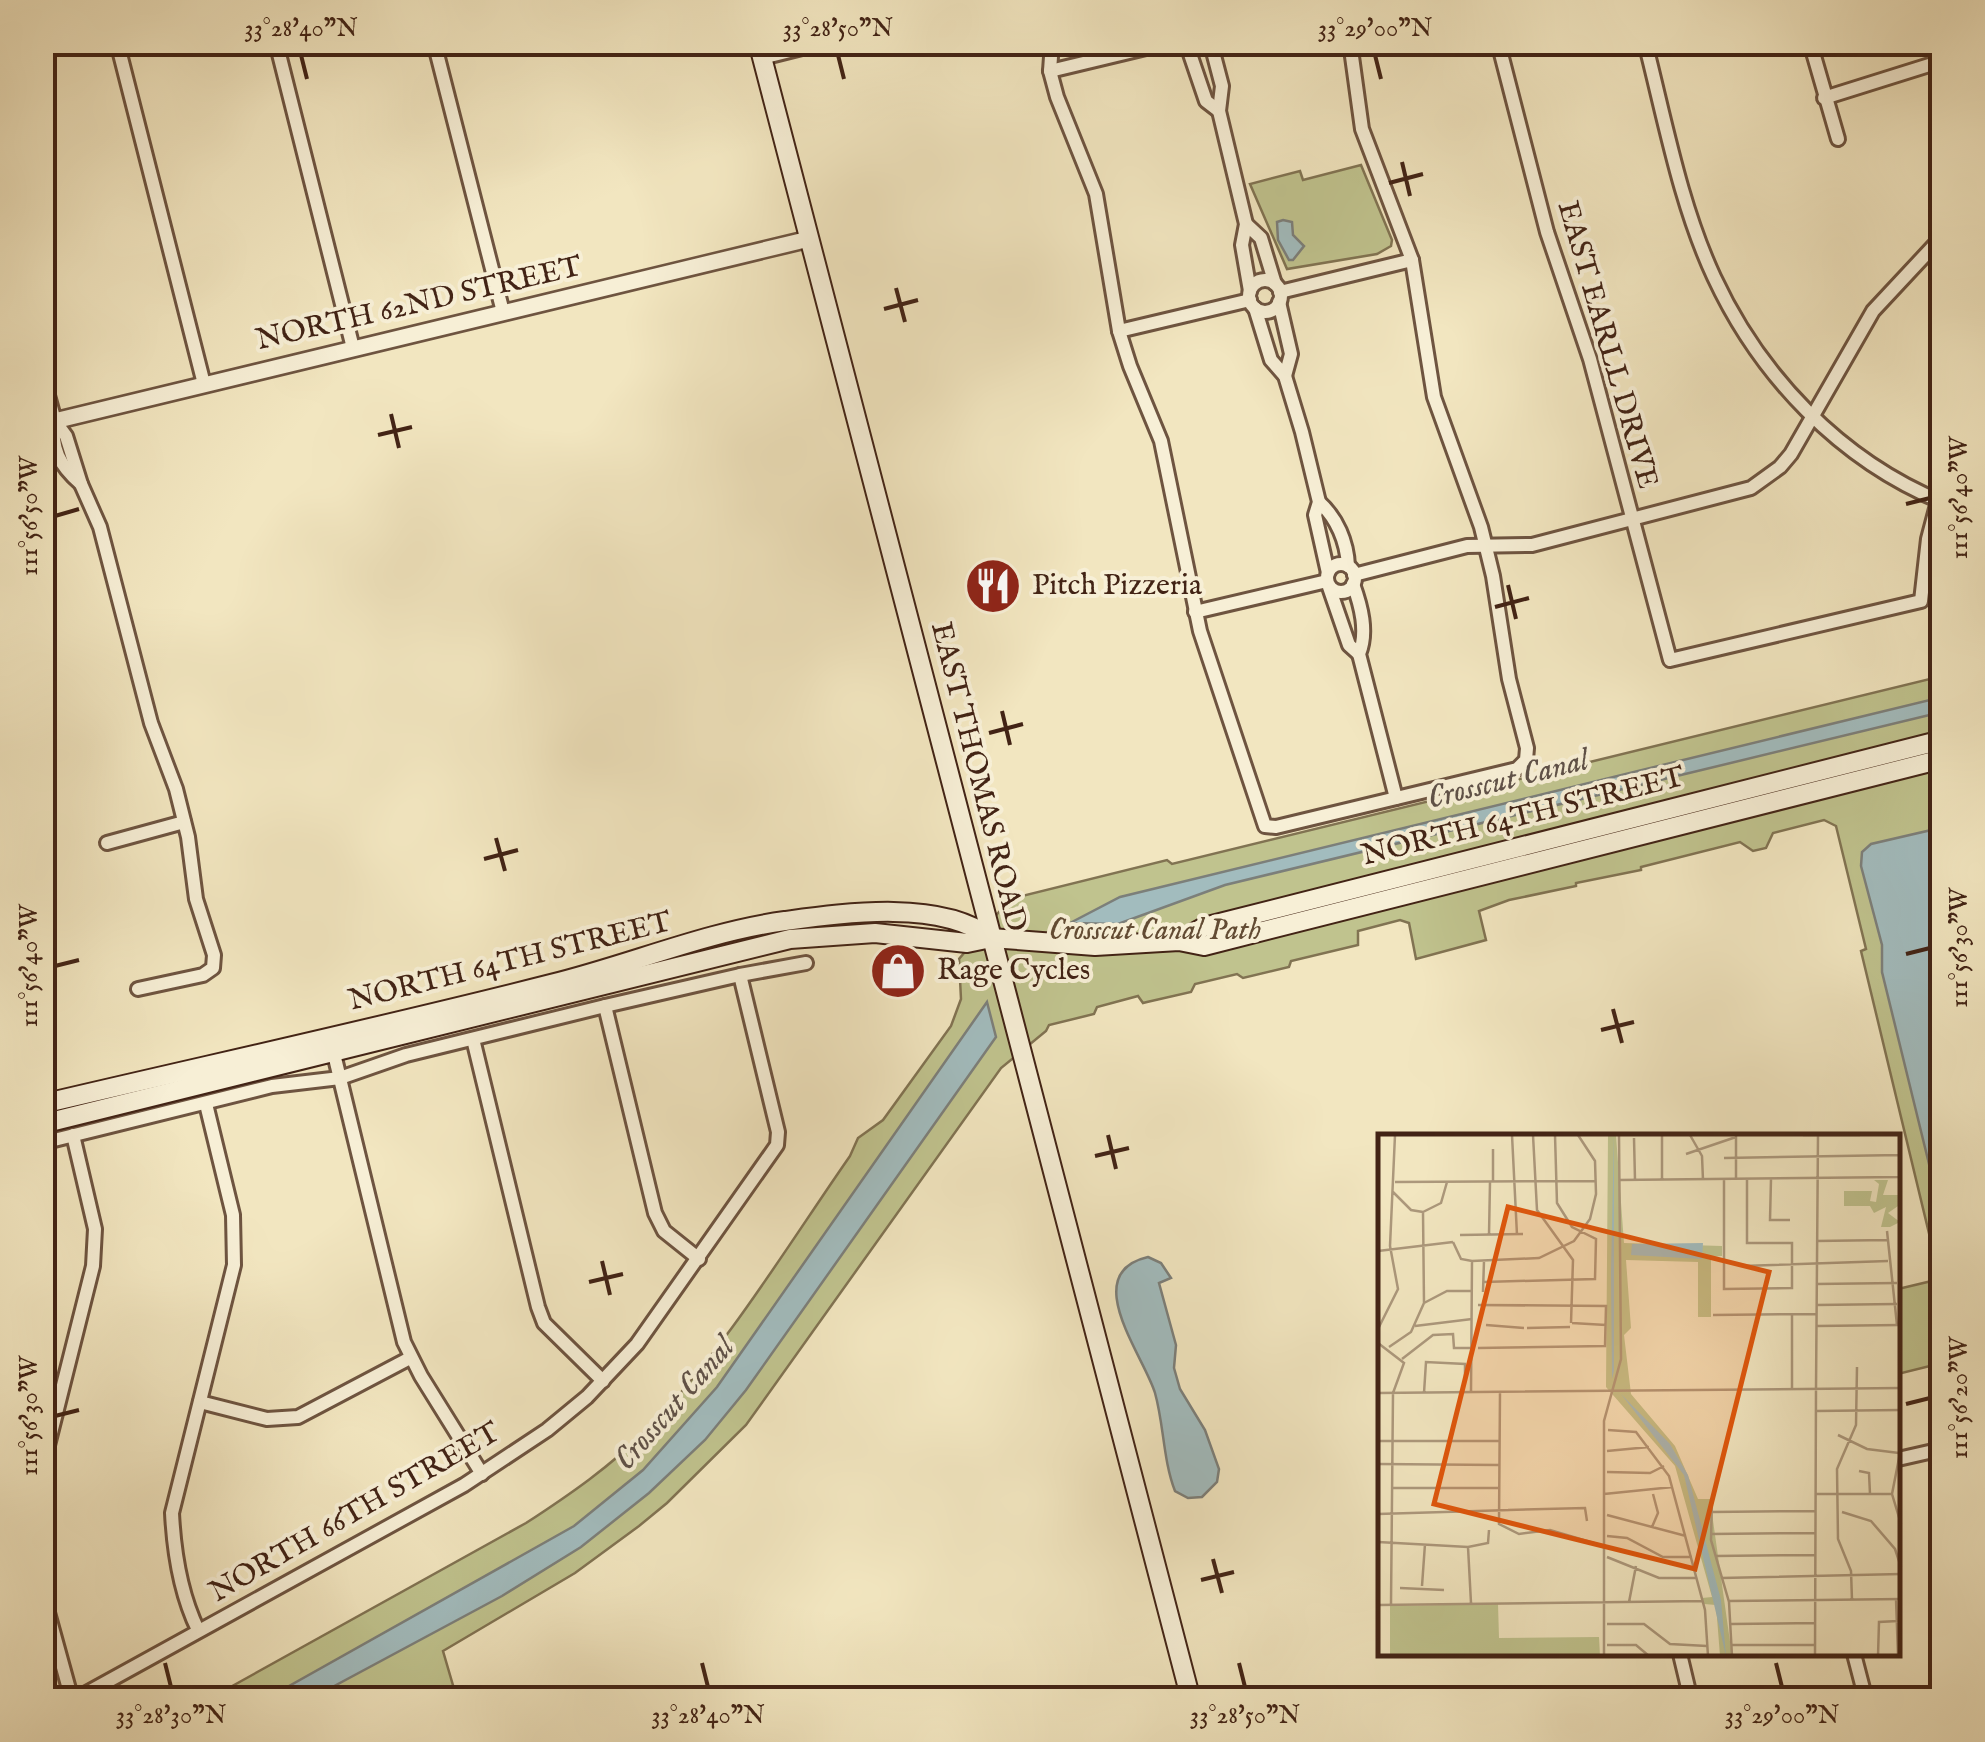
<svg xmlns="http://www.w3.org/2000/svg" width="1985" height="1742" viewBox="0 0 1985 1742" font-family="'IM FELL English',serif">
<rect width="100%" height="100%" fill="#f2e6c0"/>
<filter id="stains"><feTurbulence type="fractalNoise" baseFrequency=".002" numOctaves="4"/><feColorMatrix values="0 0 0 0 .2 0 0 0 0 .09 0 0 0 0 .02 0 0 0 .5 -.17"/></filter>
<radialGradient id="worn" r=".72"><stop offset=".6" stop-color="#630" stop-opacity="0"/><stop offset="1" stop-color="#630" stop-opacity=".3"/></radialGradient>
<!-- green -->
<g fill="#c0c38e" stroke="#817352" stroke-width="2.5">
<polygon points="1361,165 1392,240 1391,246 1377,254 1287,269 1250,184 1300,171 1303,180"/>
<path d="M1942,676V783L1939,784L1942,797V1363L1898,1374V1289L1940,1279L1861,951L1866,949L1836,826L1824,820L1773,833L1766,848L1753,851L1740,842L1641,867V870L1576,883V886L1509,900L1479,911L1486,940L1416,959L1409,923L1400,920L1358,931V945L1291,961L1289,967L1243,978L1237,974L1195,984L1191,992L1147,1002L1143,1003L1138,996L1097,1007L1094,1014L1049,1025L1046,1031L1001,1068L746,1425L667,1503L639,1526L575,1573L443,1651L457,1699L207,1700L526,1523C569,1495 611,1466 648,1429C726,1348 786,1248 850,1156L858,1138L883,1120L951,1026L961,999L959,959L1010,899L1167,860L1172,864Z"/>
</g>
<!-- water -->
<g fill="#a2bcbe" stroke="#7c7f7a" stroke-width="2.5">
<polygon points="1283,220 1292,222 1293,235 1304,246 1293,260 1289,260 1278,240 1277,222"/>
<polygon points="1942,697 1942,712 1225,885 1118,924 1070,923 1120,897"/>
<polygon points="1940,828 1942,832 1942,1217 1882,972 1882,945 1861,866 1862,852 1871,844"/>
<polygon points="987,1002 996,1037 746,1390 705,1440 649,1493 581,1547 502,1596 310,1699 266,1699 574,1526 643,1470 717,1387"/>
<path d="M1148,1257L1161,1263L1171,1278L1159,1283L1176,1345L1174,1368L1180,1389L1205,1430L1219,1469L1217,1482L1202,1497L1188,1498L1175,1491C1163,1460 1164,1425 1155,1393C1144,1356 1078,1273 1148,1257Z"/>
</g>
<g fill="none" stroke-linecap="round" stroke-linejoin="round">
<!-- minor casing -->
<g stroke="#6e5440" stroke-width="18">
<g id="minor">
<polyline points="117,42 204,384"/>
<polyline points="276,42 353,348"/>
<polyline points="434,42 503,312"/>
<polyline points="1052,42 1050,71 1057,97 1096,194 1119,331 1130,366 1161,441 1200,631 1265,826 1276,827 1517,769 1526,760 1527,748 1509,679 1493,576 1481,527 1434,397 1412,260 1362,129 1350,42"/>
<polyline points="1498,42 1547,232 1590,359 1670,660 1921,601 1928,539 1942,486"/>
<path d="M1645,42C1665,120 1680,204 1714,277C1760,376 1840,460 1942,502"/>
<polyline points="1810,42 1838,139"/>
<polyline points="1211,44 1222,86 1219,111 1246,224 1242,245 1250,291"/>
<polyline points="1188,48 1206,101 1219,111"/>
<polyline points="762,58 826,42"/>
<polyline points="1050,71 1171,42"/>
<polyline points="1824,98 1942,61"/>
<polyline points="1246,224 1261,238 1275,284"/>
<circle cx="1265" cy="296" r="16"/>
<polyline points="1280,292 1412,260"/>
<polyline points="1279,302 1291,354 1285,376"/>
<polyline points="1255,308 1271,360 1285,376 1302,432 1319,502 1315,515 1328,573"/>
<polyline points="1119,331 1250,300"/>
<polyline points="42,374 55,421 66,436 81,484 100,527 151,723 176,789 188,837 196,899 214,955 213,968 203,975 138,989"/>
<path d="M55,421C50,448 60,466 81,484"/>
<path d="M1319,502C1337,518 1347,542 1348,566"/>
<circle cx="1341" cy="578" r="14"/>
<polyline points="1354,575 1467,546 1532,545 1751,488 1780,467 1791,454 1873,311 1942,237"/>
<path d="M1353,584C1361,606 1368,632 1359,654L1396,798"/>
<polyline points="1329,587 1349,645 1359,654"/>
<polyline points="1195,612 1327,581"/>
<polyline points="107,843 184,822"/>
<polyline points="605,1006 655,1213 664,1231 699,1259"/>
<polyline points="473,1039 538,1307 544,1323 603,1381"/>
<polyline points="334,1054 404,1342 421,1376 482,1474"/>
<polyline points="42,1143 272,1086 340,1078 406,1055 605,1006 740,975 806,963"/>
<polyline points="200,1402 267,1419 298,1417 410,1358"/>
<polyline points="1898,1459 1942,1449"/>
<polyline points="42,1469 93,1266 95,1229 73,1135"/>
<polyline points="42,1591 72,1700"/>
<path d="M198,1630C180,1593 174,1553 172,1513L234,1265L233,1215L206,1104"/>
<polyline points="1680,1654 1691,1700"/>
<polyline points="1854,1654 1866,1700"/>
<polyline points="74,1700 464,1485 547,1430 587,1397 637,1344 777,1145 778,1132 740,975"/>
</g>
</g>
<!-- tertiary casing -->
<g stroke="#6e5440" stroke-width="20">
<polyline id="tertiary" points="42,424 809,239"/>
</g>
<!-- secondary casing -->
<g stroke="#422315" stroke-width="22">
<g id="secondary">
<polyline points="758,42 1191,1700"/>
<polyline points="1179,941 1204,927 1942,740"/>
<path d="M42,1104C212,1064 382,1027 551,984C629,965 705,932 785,921C844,913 941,899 991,938"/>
<polyline points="42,1124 790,939 875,933 967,943 991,938 1095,946 1179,941 1204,946 1942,759"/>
</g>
</g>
<!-- minor -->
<use href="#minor" stroke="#f7efd6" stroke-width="12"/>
<!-- tertiary -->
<use href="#tertiary" stroke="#f7efd6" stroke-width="15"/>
<!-- secondary -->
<use href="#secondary" stroke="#f7efd6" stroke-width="18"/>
</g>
<!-- ticks -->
<path fill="none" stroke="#422315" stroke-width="4" d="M301,55L307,79M838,55L844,79M1375,55L1381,79M1402,162L1410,196M1389,183L1423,174M896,288L905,322M884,309L918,300M391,414L399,448M378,435L412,427M1906,504L1930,498M55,516L79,509M1508,585L1516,619M1495,607L1529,598M1002,711L1010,745M989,733L1023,724M496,838L505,871M484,859L518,850M1906,954L1930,948M55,966L79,960M1613,1009L1622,1043M1601,1030L1634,1022M1108,1135L1116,1169M1095,1156L1129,1148M602,1261L610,1295M589,1282L623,1274M1906,1404L1930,1398M55,1416L79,1410M1213,1559L1222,1593M1201,1580L1234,1572M165,1663L171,1687M702,1663L708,1687M1239,1663L1245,1687M1776,1663L1782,1687"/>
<!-- icons -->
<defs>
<g id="restaurant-disc" transform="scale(2.875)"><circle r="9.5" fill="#8f2418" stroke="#f7efd6"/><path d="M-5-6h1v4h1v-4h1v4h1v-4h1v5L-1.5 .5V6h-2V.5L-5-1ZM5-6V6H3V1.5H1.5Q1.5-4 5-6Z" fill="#fff"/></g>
<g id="shop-disc" transform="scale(2.875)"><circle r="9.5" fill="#8f2418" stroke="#f7efd6"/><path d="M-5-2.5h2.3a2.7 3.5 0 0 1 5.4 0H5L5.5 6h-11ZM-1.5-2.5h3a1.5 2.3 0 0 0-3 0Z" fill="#fff"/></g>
</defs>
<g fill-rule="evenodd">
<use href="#restaurant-disc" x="993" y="586"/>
<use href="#shop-disc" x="898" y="971"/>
</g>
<g text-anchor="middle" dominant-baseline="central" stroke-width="8" stroke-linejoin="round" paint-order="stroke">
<!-- street labels -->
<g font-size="30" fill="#422315" stroke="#f7efd6">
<text transform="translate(419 304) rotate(-13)">NORTH 62ND STREET</text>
<text transform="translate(1607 345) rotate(74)">EAST EARLL DRIVE</text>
<text transform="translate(978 777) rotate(76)">EAST THOMAS ROAD</text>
<text transform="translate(1523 817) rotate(-14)">NORTH 64TH STREET</text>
<text transform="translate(510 962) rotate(-14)">NORTH 64TH STREET</text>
<text transform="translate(355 1513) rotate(-30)">NORTH 66TH STREET</text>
</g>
<!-- poi labels -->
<g font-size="30" fill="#422315" stroke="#f7efd6" text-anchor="start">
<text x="1032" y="586">Pitch Pizzeria</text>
<text x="937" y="971">Rage Cycles</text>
</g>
<!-- park labels -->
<g font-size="30" font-style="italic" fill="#624b33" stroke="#f7efd6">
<text x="1155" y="931">Crosscut Canal Path</text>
</g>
<!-- water labels -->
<g font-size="32" font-style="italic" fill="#5f5148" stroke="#f7efd6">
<text transform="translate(1508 780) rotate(-14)">Crosscut Canal</text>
<text transform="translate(675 1404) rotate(-49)">Crosscut Canal</text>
</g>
</g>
<!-- overview -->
<g transform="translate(1378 1134)">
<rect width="522" height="522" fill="#f2e6c0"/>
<path d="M230,1H238L246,109L344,112V122L333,123V183H320V128L248,126L253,194L246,201L253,260L297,312L320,365H332L354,522H342L338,471L326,470L324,464L334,463L297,332L228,253ZM496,46H510L505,61H522L523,70L510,79L522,88L512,93H503L508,73L496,79L492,72H466V57H494L492,67L498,68L501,50ZM120,470L121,504L221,503L222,522H12V472Z" fill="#c0c38e"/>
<path d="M236,1V237L234,245L233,138ZM325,109L324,125L253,121L254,110ZM243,260L292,310L310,341L343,466L348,522L306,341Z" fill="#a2bcbe"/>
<path fill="none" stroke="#ac987c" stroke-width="2.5" d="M134,1L139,101M155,1L159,76L195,126L193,189M284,1V46M312,1L324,22L325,46M425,1H482M522,1V43M256,4L257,46M308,20L358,3M346,24L522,21M346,45V155L414,154V109H369V45M358,45V1M393,45L392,86H412M241,46L523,43M17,48L217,47M115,48V15M15,58L33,76L45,78M45,78L63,69L69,48M509,97L519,191M82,101L145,100M111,101L112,48M438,107L509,106M75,108L83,125L94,127L161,124L196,107L212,85L218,60L217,27L200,1M0,117L75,108M0,131V165M364,132L510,127M106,148L217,145L218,105L194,93L179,69L177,1M438,150L519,149M105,158L106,127M46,169L69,157H94M438,171L519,170M335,181L438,180M194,189L228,191M108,191L146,194M37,192L94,185M438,192L523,191M149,194L192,193M0,195L20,155L12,112L17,1M0,209L26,229L15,259L13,470M11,213L33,198L46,169L45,78M100,214L227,212L228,172L100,171M24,225L55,201L75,200L76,214H94M414,255V180M438,255L440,1M93,258L94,127M122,258L121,390L141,400L172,396L226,412M0,259L523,254M46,259L48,228L87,230V246M438,277L523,276M230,296L258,298L291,342L327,476L330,522M460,301L489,315L521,319M0,307H122M523,314L514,360L523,390M229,317L271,313M0,330L121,331M481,337L491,339L492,360M229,338L272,339L286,332M15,354H121M226,360L295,353M437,360H514M334,364L333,406L351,468L354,522M130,376L207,374L209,387M334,378L437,377M464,378L493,387L517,415L523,433M0,380L132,376M229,381L308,402M274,393L280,379L275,360M333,400L437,399M229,402L249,404L285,423H314M0,408L90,413L110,409L111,396M90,413L93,469M337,422L437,421M229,423L281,444H319M343,444L523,440M44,452L47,410M22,454L66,456M518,465L520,522M474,466L473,437L460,405L459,335L478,291L479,233M351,467L523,465M251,468L258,432M0,471L325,467M229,490H266L292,510L329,512M352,490L437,489M229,511H258L271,522M354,511H437M226,522V287L243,225L241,1M437,522L438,255M500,522L501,488L520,487"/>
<path fill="#e0560c" fill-opacity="0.15" stroke="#e0560c" stroke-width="5" d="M130,73L391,138L317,435L56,370Z"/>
<rect width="522" height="522" fill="none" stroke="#422315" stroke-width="5"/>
</g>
<!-- margin -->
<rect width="1985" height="1742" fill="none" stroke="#f2e6c0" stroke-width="110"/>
<rect x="55" y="55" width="1875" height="1632" fill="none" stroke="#422315" stroke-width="4"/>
<g font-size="25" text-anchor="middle" fill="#422315">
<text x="301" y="36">33°28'40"N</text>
<text x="838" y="36">33°28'50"N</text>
<text x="1375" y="36">33°29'00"N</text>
<text transform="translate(1958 498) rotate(-90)" y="9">111°56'40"W</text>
<text transform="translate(28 516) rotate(-90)" y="9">111°56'50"W</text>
<text transform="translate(1958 948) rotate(-90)" y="9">111°56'30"W</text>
<text transform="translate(28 966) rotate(-90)" y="9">111°56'40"W</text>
<text transform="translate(1958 1398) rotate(-90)" y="9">111°56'20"W</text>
<text transform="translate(28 1416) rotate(-90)" y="9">111°56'30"W</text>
<text x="171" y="1723">33°28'30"N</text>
<text x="708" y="1723">33°28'40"N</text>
<text x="1245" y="1723">33°28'50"N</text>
<text x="1782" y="1723">33°29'00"N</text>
</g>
<rect width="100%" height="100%" filter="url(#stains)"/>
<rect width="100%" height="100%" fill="url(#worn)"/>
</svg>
